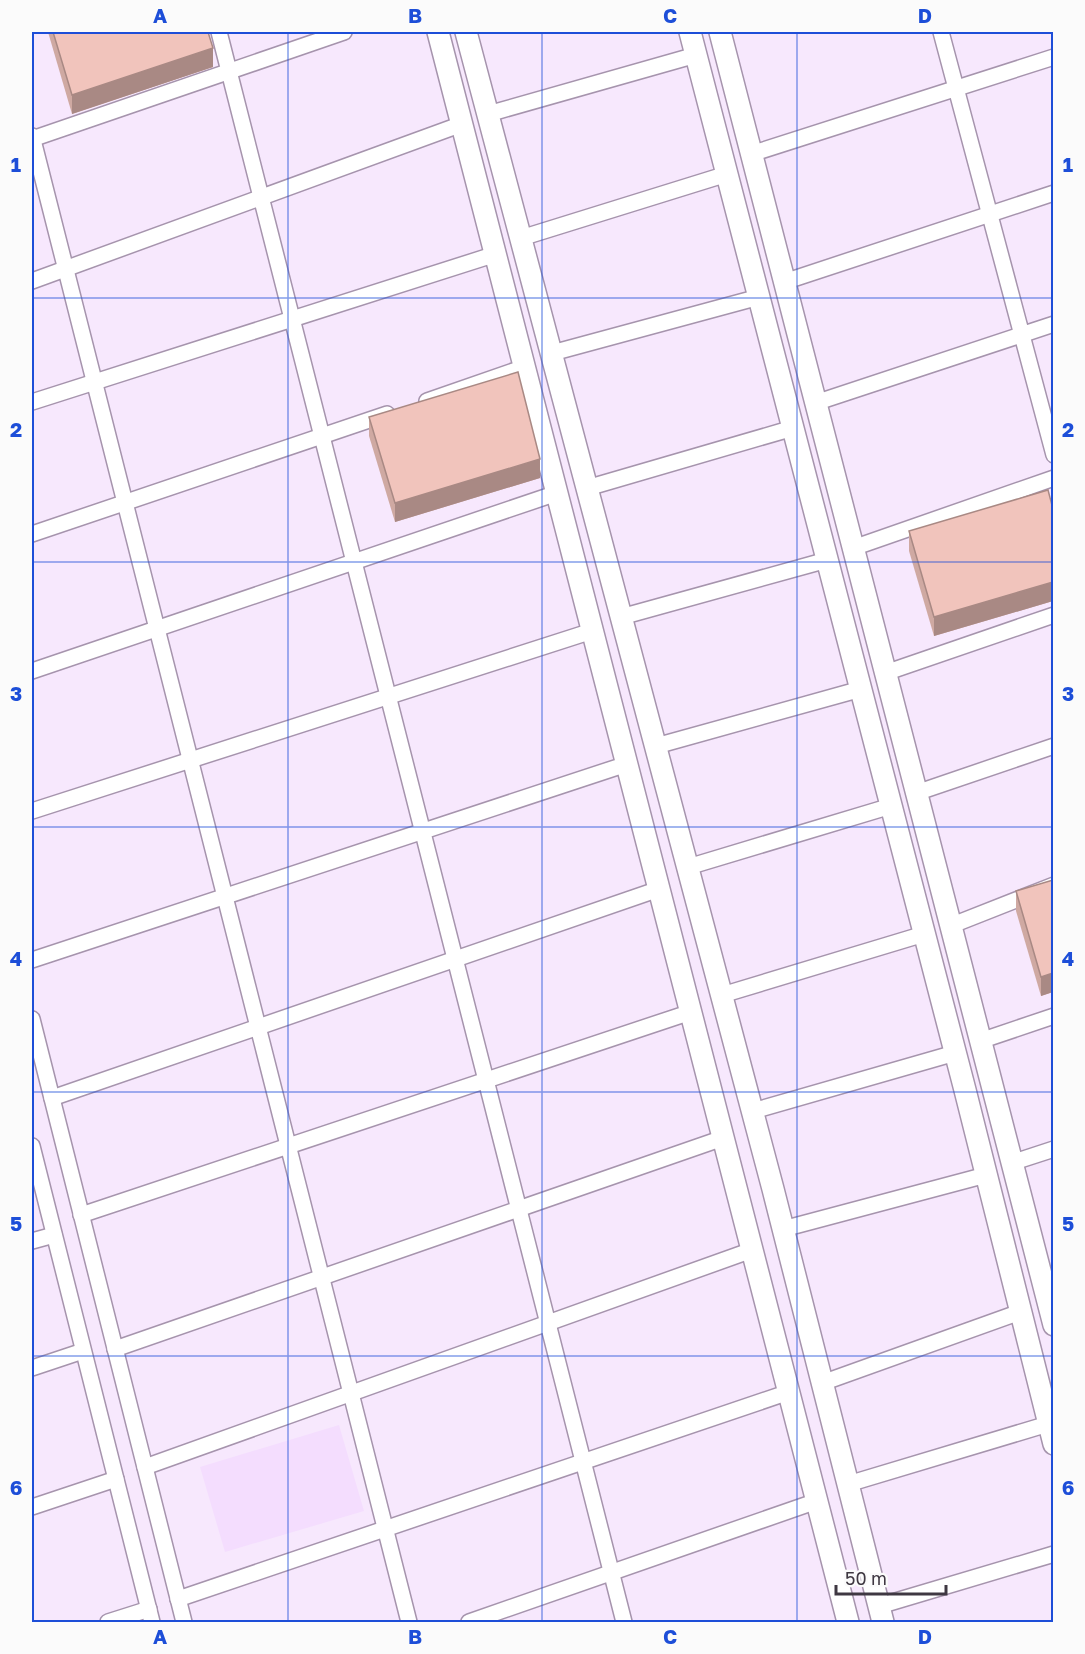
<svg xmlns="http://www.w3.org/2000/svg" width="1085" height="1654" viewBox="0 0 1085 1654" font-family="'Golos Text',sans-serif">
<rect width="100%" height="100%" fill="#f7e8fd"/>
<!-- built -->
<polygon fill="#f4ddfe" points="339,1425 364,1511 225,1552 200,1467"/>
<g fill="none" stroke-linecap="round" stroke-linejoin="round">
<!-- street casing -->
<g stroke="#a694ad" stroke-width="18">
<g id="street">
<polyline points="219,32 624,1622"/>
<polyline points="941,32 1054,455"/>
<polyline points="488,114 696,55"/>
<polyline points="32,136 409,1622"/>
<polyline points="32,139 344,32"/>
<polyline points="751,154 1054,57"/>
<polyline points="521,238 727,174"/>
<polyline points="32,281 462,124"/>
<polyline points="784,282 1054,193"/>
<polyline points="552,353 759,297"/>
<polyline points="427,401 525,367"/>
<polyline points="32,402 496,254"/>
<polyline points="815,403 1054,324"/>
<polyline points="587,488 793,428"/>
<polyline points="32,534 387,414"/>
<polyline points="853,548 1054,478"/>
<polyline points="621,617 827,560"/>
<polyline points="32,671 557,493"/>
<polyline points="885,673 1054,615"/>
<polyline points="656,746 861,689"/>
<polyline points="916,793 1054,746"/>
<polyline points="32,811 592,631"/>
<polyline points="688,867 891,806"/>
<polyline points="950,926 1054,885"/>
<polyline points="32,960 627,764"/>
<polyline points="722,995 924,934"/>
<polyline points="32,1019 184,1622"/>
<polyline points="980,1041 1054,1016"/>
<polyline points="52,1098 659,889"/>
<polyline points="753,1111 955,1053"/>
<polyline points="32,1146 152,1622"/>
<polyline points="1011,1163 1054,1149"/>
<polyline points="81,1215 691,1012"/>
<polyline points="783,1229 986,1175"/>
<polyline points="32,1241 54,1235"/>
<polyline points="115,1349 723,1138"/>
<polyline points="32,1368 83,1351"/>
<polyline points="822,1383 1020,1312"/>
<polyline points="145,1467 752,1250"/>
<polyline points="848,1484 1048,1424"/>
<polyline points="32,1507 116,1479"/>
<polyline points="178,1599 789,1392"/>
<polyline points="879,1606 1054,1554"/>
<polyline points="108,1622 149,1609"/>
<polyline points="469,1622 817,1501"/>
</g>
</g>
<!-- secondary casing -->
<g stroke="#a694ad" stroke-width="24">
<g id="secondary">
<polyline points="438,32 848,1622"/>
<polyline points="466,32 773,1189 883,1622"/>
<polyline points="690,32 965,1090 1054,1444"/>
<polyline points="720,32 1054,1325"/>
</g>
</g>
<!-- street -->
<use href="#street" stroke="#fff" stroke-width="15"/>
<!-- secondary -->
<use href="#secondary" stroke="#fff" stroke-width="21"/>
</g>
<!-- wall -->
<g fill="#cfa9a2">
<polygon points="48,32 208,32 213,67 72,114"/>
<polygon points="369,417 540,478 395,522 369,436"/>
<polygon points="1053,509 1053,601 934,636 909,551 909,531"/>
<polygon points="1053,880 1053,992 1041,996 1016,911 1016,891"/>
</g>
<!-- shaded-wall -->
<g fill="#a98984">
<polygon points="213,48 213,67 72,114 72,95"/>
<polygon points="540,459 540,478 395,522 395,503"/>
<polygon points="1053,582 1053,601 934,636 934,617"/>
<polygon points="1053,973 1053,992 1041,996 1041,977"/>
</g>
<!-- building -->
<g fill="#f1c4bc" stroke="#a98984" stroke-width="1.5">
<polygon points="53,32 208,32 213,48 72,95"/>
<polygon points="518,372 540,459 395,503 369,417"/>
<polygon points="1048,490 1053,509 1053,582 934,617 909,531"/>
<polygon points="1053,880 1053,973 1041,977 1016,891"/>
</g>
<!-- grid -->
<path fill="none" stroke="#1d4ed8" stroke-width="1.5" stroke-opacity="0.55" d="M288,32V1622M542,32V1622M797,32V1622M32,298H1054M32,562H1054M32,827H1054M32,1092H1054M32,1356H1054"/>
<!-- border -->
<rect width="1085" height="1654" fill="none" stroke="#fbfbfb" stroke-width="66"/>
<!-- scale -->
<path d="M836 1585v9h110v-9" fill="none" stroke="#3f3842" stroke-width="3"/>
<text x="845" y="1585" font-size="18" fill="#3f3842" stroke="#fbfbfb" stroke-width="4.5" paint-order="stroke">50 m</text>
<rect x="33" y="33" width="1019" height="1588" fill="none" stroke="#1d4ed8" stroke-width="2"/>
<g font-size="20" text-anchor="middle" font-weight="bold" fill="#1d4ed8">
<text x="160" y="23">A</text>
<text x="415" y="23">B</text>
<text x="670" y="23">C</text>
<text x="925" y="23">D</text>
<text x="16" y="172">1</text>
<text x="1068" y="172">1</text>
<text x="16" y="437">2</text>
<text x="1068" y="437">2</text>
<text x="16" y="701">3</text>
<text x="1068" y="701">3</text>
<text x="16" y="966">4</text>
<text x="1068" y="966">4</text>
<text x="16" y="1231">5</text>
<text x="1068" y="1231">5</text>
<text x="16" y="1495">6</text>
<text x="1068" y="1495">6</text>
<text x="160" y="1644">A</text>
<text x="415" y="1644">B</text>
<text x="670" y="1644">C</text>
<text x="925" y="1644">D</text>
</g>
</svg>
